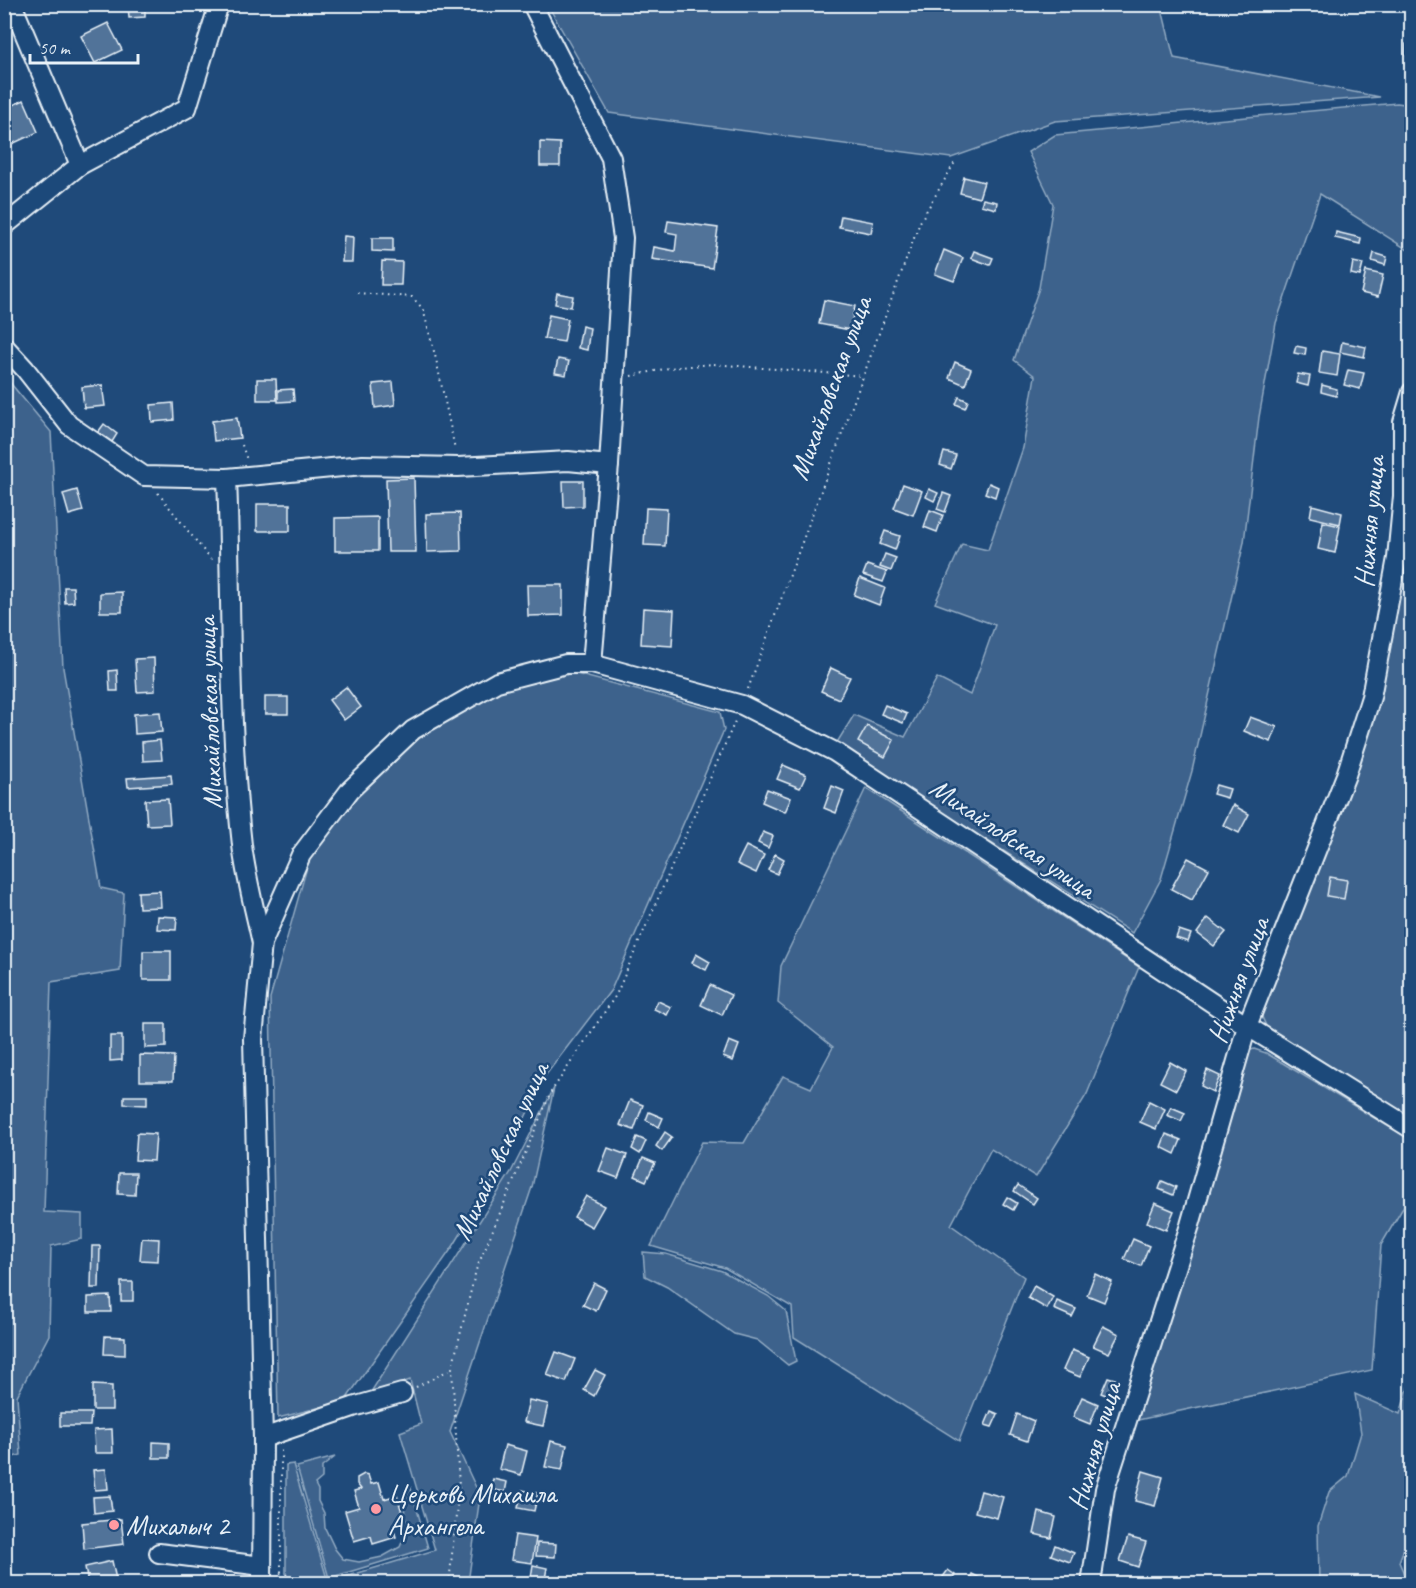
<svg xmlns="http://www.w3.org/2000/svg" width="1416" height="1588" viewBox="0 0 1416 1588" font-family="Caveat,sans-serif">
<rect width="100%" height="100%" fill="#1f4a7a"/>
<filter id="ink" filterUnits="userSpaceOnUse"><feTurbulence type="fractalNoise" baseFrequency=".0167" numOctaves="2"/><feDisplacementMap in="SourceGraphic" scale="12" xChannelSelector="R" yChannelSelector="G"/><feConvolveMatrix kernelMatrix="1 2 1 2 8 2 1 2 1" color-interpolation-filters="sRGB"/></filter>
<g filter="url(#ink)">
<!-- green -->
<g fill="#3c628c" stroke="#92aac2" stroke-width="1.5">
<polygon points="549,5 1161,5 1174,58 1380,97 1055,121 951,158 609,113 550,9"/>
<polygon points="1397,103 1411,105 1411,252 1320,194 1276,323 1259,417 1244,542 1192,771 1161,879 1132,933 836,744 854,715 905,737 937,678 970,695 995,625 935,603 962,544 988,550 1023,448 1035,376 1014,360 1039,288 1053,204 1028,152 1055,135"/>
<polygon points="5,372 12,385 51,432 63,668 101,888 124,893 120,971 51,982 44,1212 82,1214 82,1239 51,1246 49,1335 17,1396 21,1455 5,1459"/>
<polygon points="1411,481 1412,540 1409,540 1412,541 1411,1117 1267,1028 1262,1017 1263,1003 1377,699 1402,585"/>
<polygon points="565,671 720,712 724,730 611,990 545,1076 501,1168 454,1245 345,1401 278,1418 270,998 309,860 356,798 421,736 498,691"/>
<polygon points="866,788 1139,967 1087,1094 1036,1177 991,1149 951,1225 1024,1277 959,1441 794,1337 792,1307 725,1268 651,1246 702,1142 744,1143 783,1076 811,1088 833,1047 778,1003 781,966"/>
<polygon points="1254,1049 1266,1053 1411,1140 1411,1209 1404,1206 1381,1245 1372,1370 1138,1420 1245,1052"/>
<polygon points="554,1088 532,1187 450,1432 480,1496 468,1583 286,1583 286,1465 293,1464 328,1582 435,1550 400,1432 421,1424 410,1380 369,1395 511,1172"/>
<polygon points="643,1252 666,1254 722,1271 768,1296 786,1311 796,1361 788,1365 757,1340 734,1334 667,1287 645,1276"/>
<polygon points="1411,1378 1411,1529 1399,1562 1408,1583 1319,1583 1318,1526 1329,1492 1348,1476 1361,1433 1355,1394 1400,1414"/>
<polygon points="335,1457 322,1467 322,1478 315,1484 318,1490 318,1501 324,1513 325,1528 335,1549 343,1559 359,1562 382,1557 400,1547 407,1530 404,1506 410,1485 428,1548 329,1578 297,1467"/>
</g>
<!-- building -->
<g fill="#517399" stroke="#e8f1f8" stroke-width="1.5">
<polygon points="128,4 145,4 145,17 129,18"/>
<polygon points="108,23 122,50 95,63 81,36"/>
<polygon points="1406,44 1412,45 1412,56 1405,55"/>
<polygon points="24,100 38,132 12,144 4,127 4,109"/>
<polygon points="540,142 560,143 560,166 540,166"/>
<polygon points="964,177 984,182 979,198 960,193"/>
<polygon points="983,199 997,202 996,209 981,205"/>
<polygon points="841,216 873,222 871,233 839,227"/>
<polygon points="668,221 718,228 712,268 652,259 654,247 675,251 677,234 666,232"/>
<polygon points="1336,232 1361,238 1360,244 1335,238"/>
<polygon points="344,236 353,237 352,262 342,262"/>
<polygon points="372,238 393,238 393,252 372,251"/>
<polygon points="944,250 963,258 954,281 935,274"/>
<polygon points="974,251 993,258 990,265 971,258"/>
<polygon points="1374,253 1387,257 1385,265 1372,261"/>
<polygon points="382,261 402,262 401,285 381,285"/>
<polygon points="1353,262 1363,264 1360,276 1351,274"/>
<polygon points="1366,271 1383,275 1378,297 1361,293"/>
<polygon points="557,293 573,296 571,307 555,304"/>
<polygon points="824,300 855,306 850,330 819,324"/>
<polygon points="549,315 568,319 564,342 544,339"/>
<polygon points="582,326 590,328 587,350 578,348"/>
<polygon points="1342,342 1366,347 1364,357 1340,352"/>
<polygon points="1296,346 1306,348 1305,355 1294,353"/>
<polygon points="1322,351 1340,354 1337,376 1319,373"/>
<polygon points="558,359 569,361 566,375 555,373"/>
<polygon points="955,362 971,369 965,385 949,378"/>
<polygon points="1348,370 1364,373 1360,389 1344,385"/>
<polygon points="1298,374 1310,376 1308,386 1296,383"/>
<polygon points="257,379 276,379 277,400 257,400"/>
<polygon points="393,382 395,405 375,408 373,384"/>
<polygon points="102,385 105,406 84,408 82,387"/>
<polygon points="1322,385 1337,389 1336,396 1321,392"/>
<polygon points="293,389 294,401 278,402 278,390"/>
<polygon points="959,397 968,401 965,408 956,404"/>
<polygon points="173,403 174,420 152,422 151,405"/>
<polygon points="237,418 240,438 214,441 212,421"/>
<polygon points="104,424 117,434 112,442 98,432"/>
<polygon points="944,452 956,455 951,469 940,465"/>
<polygon points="414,478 416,552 388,552 386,479"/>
<polygon points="563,481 583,481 583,506 564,507"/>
<polygon points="989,483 998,487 995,497 985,493"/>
<polygon points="903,484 922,491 913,515 894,508"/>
<polygon points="929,489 938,493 934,501 926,497"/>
<polygon points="77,490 83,511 69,515 63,494"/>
<polygon points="943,493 951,496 945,512 937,509"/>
<rect x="257" y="504" width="33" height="27"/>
<polygon points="1312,505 1342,513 1340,524 1310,517"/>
<polygon points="646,508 667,509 665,546 644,545"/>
<polygon points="930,510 943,515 937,532 924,527"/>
<polygon points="460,513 461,551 427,552 426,514"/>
<polygon points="378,517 378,551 335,551 335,518"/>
<polygon points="1323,522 1340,526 1335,553 1318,549"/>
<polygon points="885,531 900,536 895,550 880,544"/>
<polygon points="885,554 896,558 891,571 880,567"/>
<polygon points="867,565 887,572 883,582 863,575"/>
<polygon points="860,578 885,588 879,605 854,595"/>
<polygon points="527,585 563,585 563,615 528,616"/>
<polygon points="64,587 73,587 74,602 65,603"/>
<polygon points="122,592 122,612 100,612 100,593"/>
<polygon points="643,608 674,610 672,646 641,644"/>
<polygon points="154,658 155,691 137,692 135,659"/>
<polygon points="831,668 850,677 839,699 821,691"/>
<polygon points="117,670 118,691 110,691 109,671"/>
<polygon points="346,687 361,707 344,720 329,700"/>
<rect x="265" y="697" width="23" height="17"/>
<polygon points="885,705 907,714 903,723 881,714"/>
<polygon points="160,712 162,732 135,734 134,714"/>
<polygon points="1250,717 1277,727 1271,742 1244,731"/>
<polygon points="867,726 894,740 885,757 858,742"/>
<polygon points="160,740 162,760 143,761 142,742"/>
<polygon points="783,765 806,775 800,788 777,779"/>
<polygon points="171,775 172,784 128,787 127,778"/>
<polygon points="1216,785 1230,789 1227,798 1213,794"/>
<polygon points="832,786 844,791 836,813 824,808"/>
<polygon points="767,789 791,798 785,812 762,802"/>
<polygon points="168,799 170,824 147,825 145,800"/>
<polygon points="1233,805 1249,814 1239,833 1223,825"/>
<polygon points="763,832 773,836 768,848 758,843"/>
<polygon points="746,846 764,855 756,873 737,864"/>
<polygon points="775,854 784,859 777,874 768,870"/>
<polygon points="1188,858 1209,869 1192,900 1171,889"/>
<polygon points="1330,877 1347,880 1344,899 1327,896"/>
<polygon points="160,891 161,907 139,908 138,892"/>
<polygon points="158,916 177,917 176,930 157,929"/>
<polygon points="1208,918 1226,932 1214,946 1197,933"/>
<polygon points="1179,930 1191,934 1188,942 1176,938"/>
<rect x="143" y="951" width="28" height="29"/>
<polygon points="696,954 710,962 706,970 692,963"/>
<polygon points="710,985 731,995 722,1015 701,1005"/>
<polygon points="658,1001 671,1007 667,1015 654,1009"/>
<polygon points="145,1024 166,1024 166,1047 145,1048"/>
<polygon points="110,1036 122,1036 122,1060 110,1061"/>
<polygon points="729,1041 739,1045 733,1061 723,1057"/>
<polygon points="140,1055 174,1056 173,1081 140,1081"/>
<polygon points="1170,1062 1186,1071 1176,1090 1160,1082"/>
<polygon points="1207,1070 1220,1076 1213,1092 1201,1086"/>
<polygon points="124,1096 147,1096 147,1105 124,1104"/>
<polygon points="630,1100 643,1105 634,1130 620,1125"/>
<polygon points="1149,1101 1165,1109 1156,1129 1140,1122"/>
<polygon points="1171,1107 1185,1113 1181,1121 1167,1115"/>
<polygon points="649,1112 663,1118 659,1127 646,1120"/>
<polygon points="665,1132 672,1137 662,1151 656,1146"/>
<polygon points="137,1133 156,1134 154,1161 135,1160"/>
<polygon points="1166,1134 1181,1140 1175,1154 1161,1147"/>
<polygon points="637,1137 646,1141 640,1154 632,1149"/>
<polygon points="608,1148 627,1155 618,1178 599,1171"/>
<polygon points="643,1158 655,1163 646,1181 635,1176"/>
<polygon points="119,1173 136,1173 135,1195 118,1194"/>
<polygon points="1162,1181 1176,1187 1173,1195 1159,1189"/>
<polygon points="1018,1185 1037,1198 1033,1204 1014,1191"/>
<polygon points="586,1196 604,1206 592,1227 574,1217"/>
<polygon points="1007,1197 1017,1203 1013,1210 1003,1204"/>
<polygon points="1155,1203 1174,1211 1166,1230 1147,1222"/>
<polygon points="142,1238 159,1239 158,1261 140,1260"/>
<polygon points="1133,1239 1149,1246 1141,1266 1124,1259"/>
<polygon points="92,1246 100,1246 99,1288 91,1288"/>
<polygon points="1095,1274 1112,1282 1104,1302 1087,1295"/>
<rect x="121" y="1282" width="12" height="19"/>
<polygon points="594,1283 606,1289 596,1311 583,1305"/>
<polygon points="1034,1286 1053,1297 1047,1309 1028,1298"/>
<polygon points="110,1296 111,1312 88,1312 88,1297"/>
<polygon points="1057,1301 1076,1309 1072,1317 1054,1309"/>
<polygon points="1103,1326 1119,1334 1109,1353 1093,1346"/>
<polygon points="105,1336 125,1337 125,1355 104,1354"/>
<polygon points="1072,1350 1089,1357 1080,1377 1063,1370"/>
<polygon points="556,1352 575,1359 566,1382 547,1375"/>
<polygon points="595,1370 605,1375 594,1396 584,1390"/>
<polygon points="1108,1377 1118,1380 1111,1397 1101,1393"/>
<polygon points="93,1385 112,1386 112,1410 93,1410"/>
<polygon points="1082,1397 1098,1404 1090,1424 1073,1417"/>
<polygon points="529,1400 548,1404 543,1426 524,1422"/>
<polygon points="991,1411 998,1414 992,1427 985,1425"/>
<polygon points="60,1413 91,1413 90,1426 60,1426"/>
<polygon points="1017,1414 1034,1421 1027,1441 1010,1435"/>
<polygon points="112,1429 113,1453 95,1453 94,1430"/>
<polygon points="551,1441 567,1445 562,1470 545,1467"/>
<polygon points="153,1442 169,1443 169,1458 153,1458"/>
<polygon points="505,1445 527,1451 521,1475 499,1469"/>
<polygon points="106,1469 108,1489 95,1490 93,1470"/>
<polygon points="1143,1471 1163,1477 1155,1506 1135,1501"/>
<polygon points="364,1474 368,1475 371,1484 379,1482 384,1499 397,1495 405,1523 393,1527 396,1537 373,1544 371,1536 354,1541 345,1511 359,1507 354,1491 361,1489 357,1484 357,1478"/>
<polygon points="493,1479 507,1482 505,1492 490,1489"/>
<polygon points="522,1490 538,1493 534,1511 518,1508"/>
<polygon points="981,1491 1003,1497 997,1518 975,1512"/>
<polygon points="110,1496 112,1511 94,1513 93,1497"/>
<polygon points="1039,1512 1056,1517 1051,1538 1034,1534"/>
<polygon points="121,1519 124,1544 84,1549 82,1523"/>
<polygon points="515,1535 536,1538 532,1563 511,1560"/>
<polygon points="1128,1537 1146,1542 1138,1567 1120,1561"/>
<polygon points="537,1543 556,1544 555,1557 536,1556"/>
<polygon points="1055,1545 1074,1553 1070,1562 1051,1555"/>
<polygon points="112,1561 117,1584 88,1584 85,1567"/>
<polygon points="533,1565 547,1568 544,1584 530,1584"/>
<polygon points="948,1570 955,1575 950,1584 943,1584 940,1581"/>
<polygon points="972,1574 980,1578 977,1584 968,1584"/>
</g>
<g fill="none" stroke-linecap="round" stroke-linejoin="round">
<!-- minor casing -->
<g stroke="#e8f1f8" stroke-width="22">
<g id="minor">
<polyline points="12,4 80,165"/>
<polyline points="532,4 611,158 623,238 609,465 592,664"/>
<polyline points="4,226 80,165 187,108 219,4"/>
<polyline points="4,346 25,369 69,425 144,476 227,478 363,465 458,467 568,461 609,465"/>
<path d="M227,478C232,600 228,723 242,845C246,878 255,911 262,943"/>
<polyline points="263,1438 353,1407 402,1393"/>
<polyline points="159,1553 262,1566"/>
<polyline points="262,1584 263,1438 253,1039 262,943 301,855 350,790 413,730 497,682 566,664 592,664 742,705 835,752 1247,1026 1412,1129"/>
<polyline points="1091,1584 1105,1489 1190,1225 1247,1026 1346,775 1371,697 1397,558 1403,496 1403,422 1412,392"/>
</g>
</g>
<!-- path -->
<g stroke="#e8f1f8" stroke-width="2" stroke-dasharray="1.5 4.5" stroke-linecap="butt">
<polyline points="357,293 412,297 423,309 436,359 455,449"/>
<polyline points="631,376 669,368 713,364 863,376"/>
<polyline points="242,445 247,460"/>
<polyline points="158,493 212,561"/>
<polyline points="748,689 920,222 955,162"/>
<polyline points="416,1387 451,1369"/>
<polyline points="280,1573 315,1584"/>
<polyline points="281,1584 281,1449"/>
<polyline points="449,1584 459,1486 452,1368 476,1270 551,1092 616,995 736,719"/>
</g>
<!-- minor -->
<use href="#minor" stroke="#1f4a7a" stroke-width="18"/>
</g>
</g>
<!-- markers -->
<g fill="#ff9aa2" stroke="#1f4a7a" stroke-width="2">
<circle cx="376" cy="1509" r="6"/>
<circle cx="114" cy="1525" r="6"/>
</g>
<g text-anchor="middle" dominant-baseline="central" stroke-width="5" stroke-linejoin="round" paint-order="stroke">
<!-- street labels -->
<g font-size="28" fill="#e8f1f8" stroke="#1f4a7a">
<text transform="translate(830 388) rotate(-70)">Михайловская улица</text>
<text transform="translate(1369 522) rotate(-85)">Нижняя улица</text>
<text transform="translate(209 713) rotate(-92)">Михайловская улица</text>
<text transform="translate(1013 838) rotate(34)">Михайловская улица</text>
<text transform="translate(1238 980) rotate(-70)">Нижняя улица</text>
<text transform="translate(500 1151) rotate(-65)">Михайловская улица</text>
<text transform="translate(1094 1446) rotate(-74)">Нижняя улица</text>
</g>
<!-- poi labels -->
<g font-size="28" fill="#e8f1f8" stroke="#1f4a7a" text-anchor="start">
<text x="388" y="1493">Церковь Михаила<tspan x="388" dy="32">Архангела</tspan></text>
<text x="126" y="1525">Михалыч 2</text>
</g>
</g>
<!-- margin -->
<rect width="1416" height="1588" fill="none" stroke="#1f4a7a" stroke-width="24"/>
<rect x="12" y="12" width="1392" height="1564" fill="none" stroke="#e8f1f8" stroke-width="2" filter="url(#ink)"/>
<!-- scale -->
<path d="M30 54v9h108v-9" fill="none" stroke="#e8f1f8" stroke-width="3"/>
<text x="39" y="54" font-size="18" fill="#e8f1f8" stroke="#1f4a7a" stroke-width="4.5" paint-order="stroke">50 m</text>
</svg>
